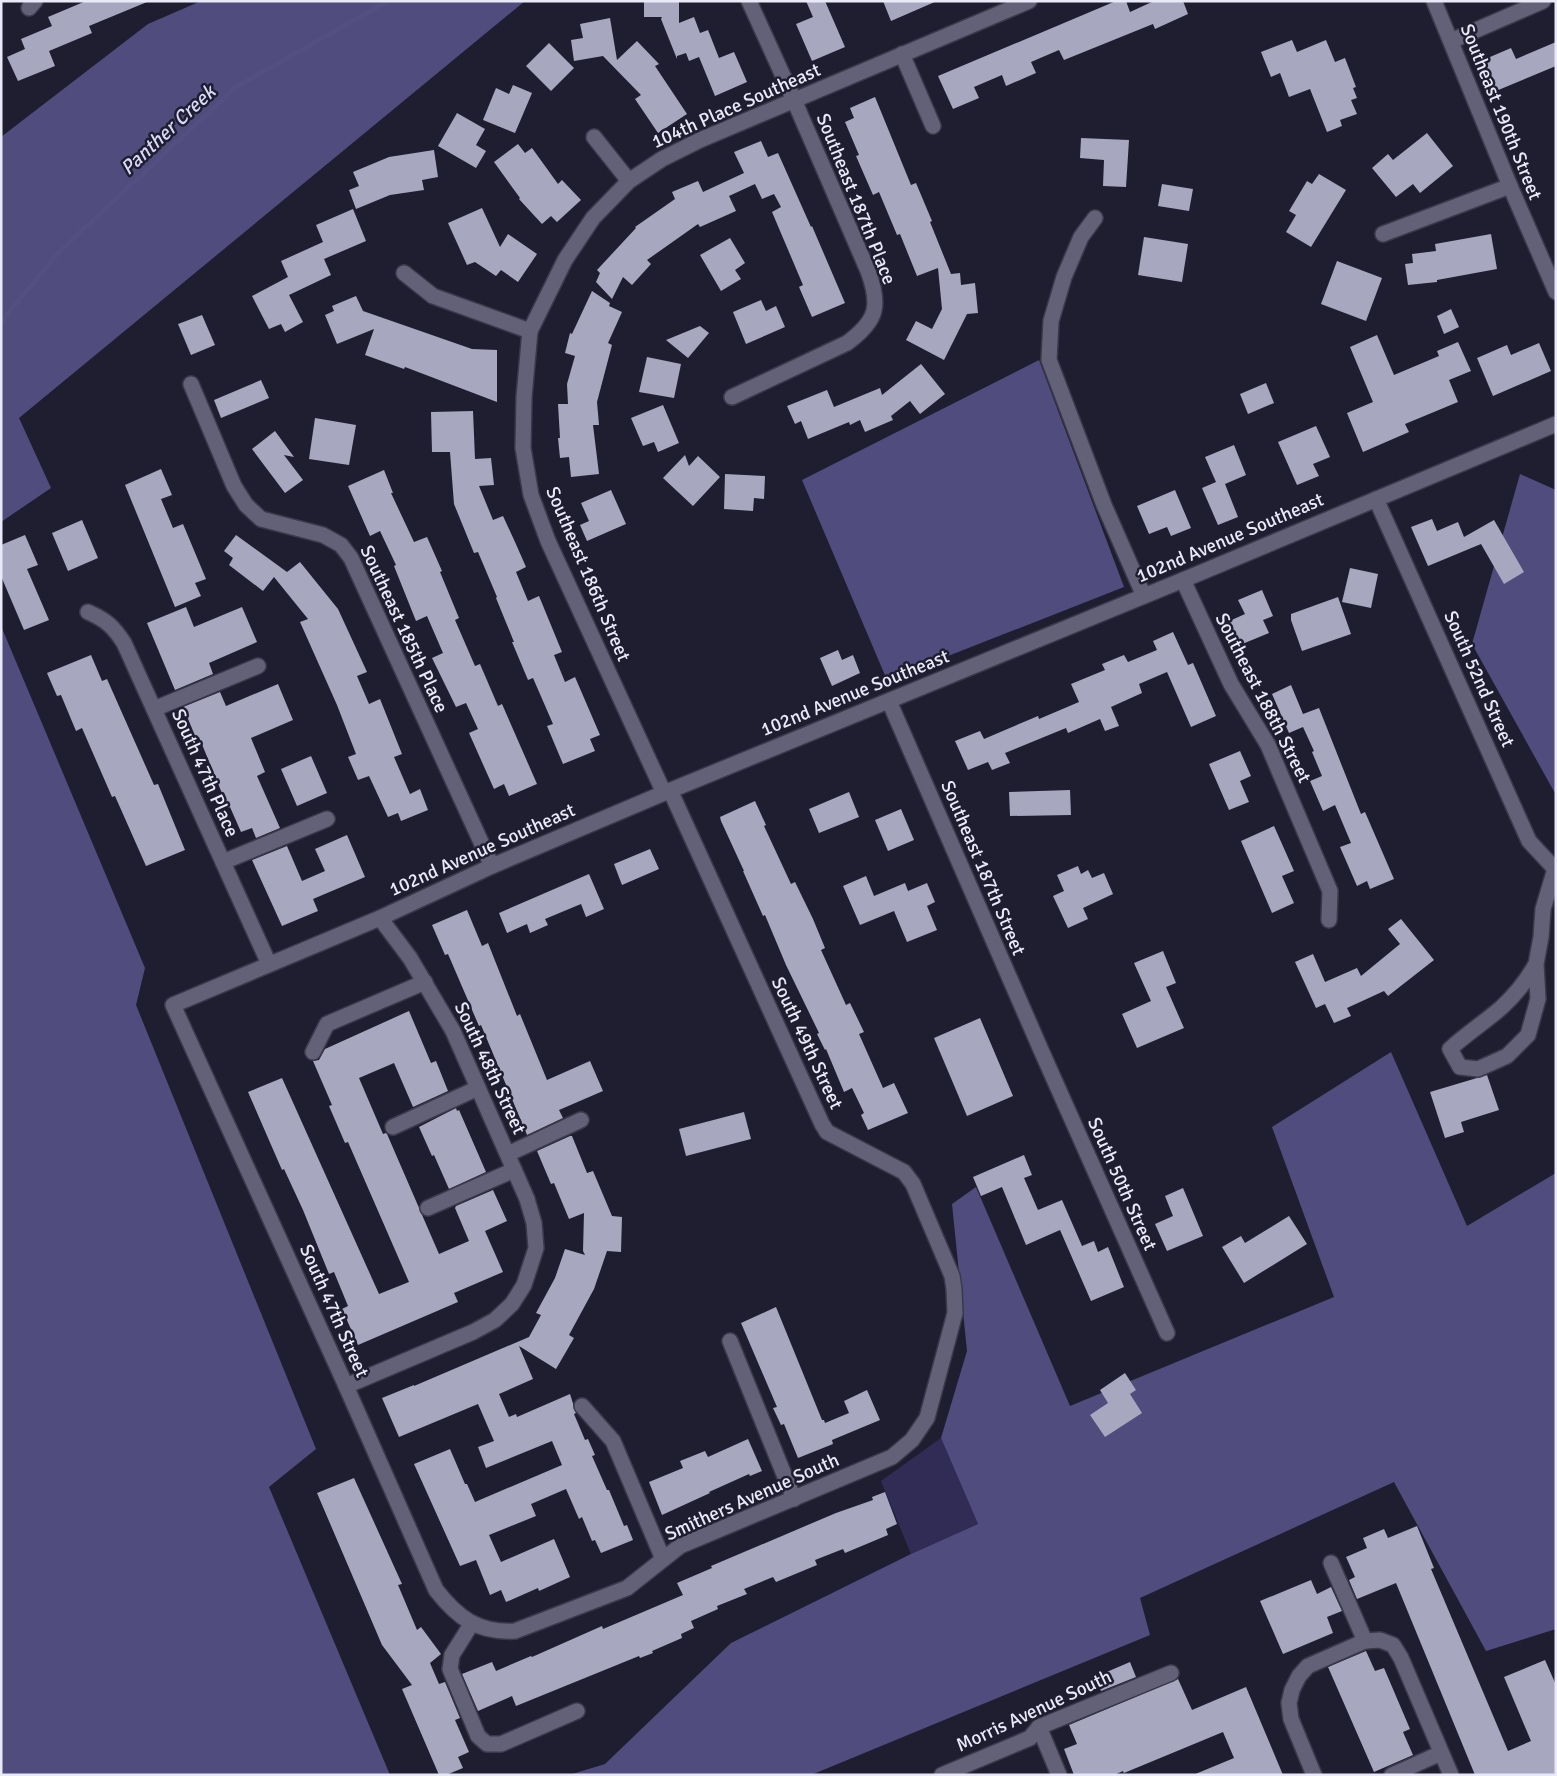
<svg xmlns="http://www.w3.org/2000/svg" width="1557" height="1776" viewBox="0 0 1557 1776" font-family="Signika,sans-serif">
<rect width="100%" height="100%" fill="#1f1e31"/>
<!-- green -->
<polygon fill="#312c55" points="941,1438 978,1524 911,1554 881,1481"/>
<!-- forest -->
<g fill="#514c7e">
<polygon points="201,1 525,1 19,418 51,488 1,522 1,137 148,24"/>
<polygon points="1039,360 1124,587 887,680 802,480"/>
<polygon points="1520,474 1556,490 1556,795 1472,644"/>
<polygon points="1,626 145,968 136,1005 316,1449 269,1487 390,1775 1,1775"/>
<polygon points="1391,1052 1467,1226 1556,1173 1556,1629 1486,1651 1394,1482 1140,1598 1150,1635 811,1775 569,1775 605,1764 731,1643 911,1554 978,1524 941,1438 967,1351 952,1204 976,1187 1070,1406 1334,1297 1272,1127"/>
</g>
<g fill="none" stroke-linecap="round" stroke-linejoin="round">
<!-- stream -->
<polyline stroke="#544f81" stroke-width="5" points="1,322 58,253 236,87 388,1"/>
</g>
<!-- building -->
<g fill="#a8a7c0">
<polygon points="86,1 147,2 89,26 92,33 49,51 55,66 18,81 7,57 25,49 21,39 52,26 48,17"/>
<polygon points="644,1 679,1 679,23 694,17 700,33 708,30 719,58 734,52 747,82 715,96 699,57 689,61 686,53 677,56 677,59 661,19 662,17 644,17"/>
<polygon points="806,1 825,1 845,47 812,61 796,24 813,17"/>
<polygon points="883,1 937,1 891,21"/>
<polygon points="1116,1 1126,1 1130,12 1154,1 1183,1 1188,14 1155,29 1153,24 1064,60 1059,50 1031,62 1036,73 1006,86 1002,75 974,87 979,98 953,109 938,76"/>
<polygon points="610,18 617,60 637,41 659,64 655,66 687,114 658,133 635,99 641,95 603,56 574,61 571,40 583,38 580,24"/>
<polygon points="1292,40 1297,52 1326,40 1335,62 1345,58 1356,87 1353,88 1357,98 1351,100 1357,114 1340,120 1342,126 1327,132 1310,89 1289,97 1280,73 1271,77 1261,52"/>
<polygon points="1556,42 1556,66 1496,91 1483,60 1511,48 1516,59"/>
<polygon points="549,43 574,68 551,91 526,66"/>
<polygon points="513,85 532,93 515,133 483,120 496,88 509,94"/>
<polygon points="875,97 911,185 916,183 932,221 930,222 951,274 960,273 961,285 975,283 978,313 967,314 944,360 906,340 916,321 932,329 942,309 938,268 917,276 900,234 897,235 879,192 873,195 856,156 859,155 845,122 854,118 850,108"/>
<polygon points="457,113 485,129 476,145 486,151 476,168 438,146"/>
<polygon points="1427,133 1453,166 1420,193 1413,184 1396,197 1372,168 1388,154 1393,160"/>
<polygon points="1081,138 1129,140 1126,187 1103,186 1104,160 1080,158"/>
<polygon points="761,141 768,157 778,153 811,227 812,226 845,303 812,317 799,287 803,285 772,212 781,207 774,194 762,199 755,184 729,196 736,211 700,227 698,224 647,260 651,264 632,285 623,277 612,299 596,282 600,273 597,270 636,228 635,227 675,199 672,192 698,181 703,192 744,173 734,152"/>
<polygon points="518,144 525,153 532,148 558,184 562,180 581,200 557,222 551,216 542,224 519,199 520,198 494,162"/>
<polygon points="434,150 438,177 422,180 424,190 390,195 356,209 349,190 359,186 353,172 389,157"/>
<polygon points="1319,174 1346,190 1311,247 1286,232 1296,215 1289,211 1307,181 1312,184"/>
<polygon points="1162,184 1193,189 1189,211 1158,206"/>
<polygon points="482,208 500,247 508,234 537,254 518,282 501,270 496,276 475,262 467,265 448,223"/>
<polygon points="353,209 366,241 324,259 331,275 289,295 303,322 285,332 281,324 269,329 252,296 288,277 281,261 323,242 316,225"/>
<polygon points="1491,234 1497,269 1437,280 1437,282 1408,285 1405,264 1413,263 1412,254 1436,251 1435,244"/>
<polygon points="1144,237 1188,244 1182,282 1138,275"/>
<polygon points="730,238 745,263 735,270 741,279 721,291 700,255"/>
<polygon points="1337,261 1382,278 1366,321 1321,304"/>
<polygon points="592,291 610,303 609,306 622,312 608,343 612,345 597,402 599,425 593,425 599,474 571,477 569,457 560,458 558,438 560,438 558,404 568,404 567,384 575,356 565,353 570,333 572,334"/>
<polygon points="356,296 363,311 472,349 497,350 497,402 405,367 404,369 365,355 374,329 337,344 325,315 334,311 332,306"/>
<polygon points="761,300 766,311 776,306 785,327 746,344 733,312"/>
<polygon points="1451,309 1459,327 1444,334 1437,316"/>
<polygon points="202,315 215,345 191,355 178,324"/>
<polygon points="700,326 709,333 688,358 666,340"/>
<polygon points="1377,335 1394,375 1439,356 1437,351 1458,342 1471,371 1449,380 1458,402 1405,424 1409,432 1363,452 1347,413 1373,402 1350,347"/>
<polygon points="1539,343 1551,371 1493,396 1477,358 1507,345 1511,355"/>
<polygon points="647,357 681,364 674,398 639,392"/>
<polygon points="921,364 945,394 920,414 910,401 891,416 893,420 865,432 860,420 850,425 849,422 808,439 801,421 795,424 787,406 827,390 834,407 880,388 882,395"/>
<polygon points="261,380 269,398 221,418 214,400"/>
<polygon points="1266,383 1274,403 1248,414 1240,394"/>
<polygon points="663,405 679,443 658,452 654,442 643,446 631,418"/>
<polygon points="473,411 475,459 491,458 494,485 479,486 493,520 503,516 515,542 526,567 516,572 528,601 539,596 562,652 554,655 565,682 575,677 600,735 590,739 595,751 563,764 547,726 553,724 533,678 528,680 512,642 514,642 496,598 497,597 478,552 474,553 454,504 450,452 432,452 431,412"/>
<polygon points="315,418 356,425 349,465 309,459"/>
<polygon points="1316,426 1330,457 1313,464 1319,476 1297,485 1278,442"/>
<polygon points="275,431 294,457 284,455 303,480 285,493 252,449"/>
<polygon points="1234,445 1246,475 1225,484 1238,517 1218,525 1202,488 1216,482 1205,457"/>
<polygon points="685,455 689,466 698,456 720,477 693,506 663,478"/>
<polygon points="161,469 172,495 161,499 173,528 183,524 206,579 195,583 201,596 175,607 125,485"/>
<polygon points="384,470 393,493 391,493 414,542 427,537 442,571 440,572 459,618 455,620 475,666 480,664 498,706 502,704 537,784 509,796 504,784 494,789 469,733 478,729 466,703 456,707 432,658 443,653 427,616 416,621 394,566 396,565 380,531 370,536 348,486"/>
<polygon points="725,474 765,476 764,499 754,498 753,511 724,509"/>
<polygon points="611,490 626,524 587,541 580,525 589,521 581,503"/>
<polygon points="1175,490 1191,528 1171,536 1167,527 1149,534 1137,506"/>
<polygon points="1432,519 1437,531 1458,522 1464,537 1494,520 1524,572 1504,584 1481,544 1428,566 1411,527"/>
<polygon points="82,520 98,558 68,571 52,533"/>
<polygon points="25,535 38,565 27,569 49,620 24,630 1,576 1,545"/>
<polygon points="236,535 287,572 300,562 338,609 367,672 357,676 369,704 380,699 402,754 394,757 410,794 420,789 428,810 401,821 398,813 388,817 369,776 358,780 348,757 356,754 337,705 300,622 308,619 274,577 263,591 229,565 233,558 224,551"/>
<polygon points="1350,568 1378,574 1371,608 1342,602"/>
<polygon points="1262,590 1273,616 1263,620 1269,633 1235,647 1225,623 1245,614 1238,600"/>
<polygon points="1338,597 1351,634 1302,651 1291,620 1291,614"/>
<polygon points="186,607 194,627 242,607 257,642 209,663 213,674 175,690 147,623"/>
<polygon points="1173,632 1188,665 1193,663 1216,716 1191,727 1167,672 1139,684 1142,693 1111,707 1119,726 1105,731 1100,719 1068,733 1066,728 1005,753 1010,763 992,770 988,762 968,770 955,741 980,731 984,739 1038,716 1039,719 1079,702 1071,684 1105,670 1102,664 1124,655 1128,662 1157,650 1153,641"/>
<polygon points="838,650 842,660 853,655 860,673 832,686 820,658"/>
<polygon points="91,655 102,681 107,679 154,785 158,784 185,850 146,866 115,796 112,797 82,728 76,731 61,695 57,696 47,673"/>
<polygon points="278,684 293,720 251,738 265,772 257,776 280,828 256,838 252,828 241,832 230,807 228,808 199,737 196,738 183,707 220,692 226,706"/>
<polygon points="1291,685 1303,714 1319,708 1361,814 1365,812 1394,879 1370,889 1367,881 1357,886 1340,847 1351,843 1335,805 1323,811 1310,781 1322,776 1312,752 1314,751 1303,727 1289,733 1272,694"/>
<polygon points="1240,751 1251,776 1240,781 1249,802 1229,810 1209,764"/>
<polygon points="311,756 327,793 297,806 281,769"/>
<polygon points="1070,790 1071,815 1010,816 1009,792"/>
<polygon points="849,792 859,817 819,833 809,809"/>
<polygon points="755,801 766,825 764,826 791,884 795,882 813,919 825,948 821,950 846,1005 850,1003 864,1032 859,1034 883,1088 894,1083 908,1113 868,1130 861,1115 864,1113 852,1088 844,1092 826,1049 825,1050 817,1034 819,1033 786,965 765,915 763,916 743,871 744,871 721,821 720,817"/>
<polygon points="901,809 914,840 888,851 875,820"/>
<polygon points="1274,826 1294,871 1282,876 1294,903 1272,913 1241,841"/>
<polygon points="347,835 365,877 313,899 318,911 282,926 252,860 287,846 302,881 325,871 315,849"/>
<polygon points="650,849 659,869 622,885 614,864"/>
<polygon points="1078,866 1081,874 1088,870 1092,878 1104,873 1113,894 1083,908 1088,919 1068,928 1053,896 1064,891 1057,875"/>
<polygon points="589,874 604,909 586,917 581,904 545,919 548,925 530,933 527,924 507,933 499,913"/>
<polygon points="866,876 874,896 905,883 908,891 927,883 935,902 927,906 937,930 907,942 894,911 860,925 843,886"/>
<polygon points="467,910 482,946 488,943 517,1016 520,1014 547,1080 590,1061 603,1091 559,1110 563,1118 527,1135 481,1025 479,1026 448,954 445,955 432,925"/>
<polygon points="1401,919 1434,960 1388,996 1384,991 1347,1008 1351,1016 1334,1023 1325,1004 1316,1008 1295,962 1313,954 1325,982 1357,968 1361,976 1400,944 1388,929"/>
<polygon points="1163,951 1176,983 1166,987 1184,1028 1137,1048 1122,1014 1151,1001 1134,963"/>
<polygon points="409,1011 431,1063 436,1061 448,1091 413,1107 394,1063 359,1078 383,1134 386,1133 387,1134 439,1254 469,1241 455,1208 456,1206 493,1190 507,1221 485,1231 503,1272 454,1293 458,1302 358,1345 342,1309 348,1306 334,1272 329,1274 303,1210 284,1169 282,1170 248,1092 282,1078 379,1294 409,1282 348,1142 345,1143 329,1106 332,1105 313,1061 319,1060 325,1049"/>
<polygon points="980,1018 1013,1096 967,1116 934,1038"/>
<polygon points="1487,1075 1499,1110 1461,1122 1464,1132 1445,1138 1430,1092"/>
<polygon points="456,1108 457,1111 459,1110 486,1172 449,1189 434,1155 432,1156 419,1127"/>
<polygon points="744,1112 751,1139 686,1156 679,1129"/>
<polygon points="570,1136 572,1136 587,1173 593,1171 612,1216 622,1217 621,1252 607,1251 594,1289 569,1335 574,1338 556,1369 519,1346 533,1379 499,1394 509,1417 516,1414 517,1417 570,1394 576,1413 574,1414 585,1440 588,1439 595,1455 592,1456 607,1490 609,1490 624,1526 627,1525 633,1540 601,1553 595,1540 592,1541 582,1517 579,1519 566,1489 531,1504 536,1516 489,1535 501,1562 554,1539 570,1577 539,1591 538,1588 506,1602 501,1590 490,1595 476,1560 460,1566 414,1464 450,1449 465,1484 467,1484 475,1502 562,1465 552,1441 486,1468 478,1447 494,1441 478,1404 399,1437 382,1398 414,1385 414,1386 529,1337 541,1315 536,1313 555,1278 565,1249 585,1255 583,1251 584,1213 569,1219 554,1183 551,1184 537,1151"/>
<polygon points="1024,1155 1032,1175 1024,1178 1038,1210 1062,1200 1082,1246 1094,1241 1098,1252 1108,1247 1124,1287 1091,1301 1060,1230 1026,1245 1002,1187 981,1196 973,1177"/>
<polygon points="1183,1188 1203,1236 1167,1251 1155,1224 1173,1216 1165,1196"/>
<polygon points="1289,1216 1307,1244 1244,1283 1222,1247 1241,1236 1245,1243"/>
<polygon points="776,1307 822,1420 824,1420 825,1423 849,1413 844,1401 867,1390 880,1420 832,1440 833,1444 798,1458 784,1424 781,1425 773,1408 777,1407 741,1323"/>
<polygon points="1125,1373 1136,1390 1130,1394 1142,1413 1105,1437 1090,1415 1108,1403 1100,1390"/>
<polygon points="748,1439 762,1471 750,1476 749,1474 709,1492 710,1493 662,1515 649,1482 683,1468 680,1461 705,1451 708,1457"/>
<polygon points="354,1478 402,1584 398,1585 417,1630 421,1627 441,1654 430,1663 439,1684 445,1682 460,1718 455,1720 469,1752 458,1757 463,1768 446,1775 439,1775 402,1689 412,1685 382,1645 317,1493"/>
<polygon points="885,1492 897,1524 886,1529 888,1535 845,1553 843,1549 815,1560 817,1565 776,1582 773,1577 744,1589 747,1594 717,1606 718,1609 691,1621 694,1628 681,1634 682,1638 652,1651 653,1653 640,1658 639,1656 516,1706 512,1696 478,1711 462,1674 492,1662 496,1671 531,1656 532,1657 602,1626 603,1629 683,1595 677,1583 712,1568 711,1566 836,1513 873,1500 872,1497"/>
<polygon points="1417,1526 1434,1568 1431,1569 1508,1751 1531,1741 1504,1677 1545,1660 1556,1685 1556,1775 1475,1775 1396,1583 1357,1599 1349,1580 1355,1577 1346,1557 1367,1548 1363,1538 1384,1529 1388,1538"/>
<polygon points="1311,1580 1317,1594 1331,1587 1342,1611 1327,1617 1333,1633 1283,1654 1260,1601"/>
<polygon points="1366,1651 1375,1671 1384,1668 1410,1729 1403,1732 1413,1755 1374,1772 1328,1667"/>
<polygon points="1130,1662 1136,1677 1101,1691 1095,1677"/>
<polygon points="1178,1679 1192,1710 1246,1687 1283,1775 1193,1775 1234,1758 1223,1732 1124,1773 1123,1771 1114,1775 1074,1775 1064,1749 1077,1744 1069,1725"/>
</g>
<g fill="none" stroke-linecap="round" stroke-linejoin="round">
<!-- minor casing -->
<g stroke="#3b3949" stroke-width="18">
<g id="minor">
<polyline points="1434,1 1510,186 1556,292"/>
<polyline points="29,8 35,1"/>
<polyline points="1451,41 1543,1"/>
<polyline points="902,54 933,126"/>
<polyline points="594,137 629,181"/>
<polyline points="1095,218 1081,237 1064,277 1051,321 1049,360 1104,505 1144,596"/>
<polyline points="1383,234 1510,186"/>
<polyline points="404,273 433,296 530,331"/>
<polyline points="191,384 234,486 246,505 261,519 323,535 341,545 351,558 492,866"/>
<path d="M732,397L847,343C877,321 881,306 868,271L794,100L749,1"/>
<path d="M1376,499L1529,841L1555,869L1543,909L1541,937L1536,964L1538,999L1528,1035L1507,1056L1478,1069L1460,1067L1450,1049C1466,1034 1485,1022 1502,1007C1516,994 1527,980 1536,964"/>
<polyline points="1183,580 1231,684 1268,745 1330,891 1329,920"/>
<path d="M88,612C106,620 113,626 124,643L269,964"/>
<polyline points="889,701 1041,1050 1167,1333"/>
<polyline points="154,709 258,666"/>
<path d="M670,790L822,1124L827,1132L904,1172L913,1184L952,1276L954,1289L955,1313L927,1418L912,1440L892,1457L680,1546L627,1588L515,1631C478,1633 458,1618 436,1590L346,1386L173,1005L380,918L492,866L664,793L1183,580L1556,424"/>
<polyline points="664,793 548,541 531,495 523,448 524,397 530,331 565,260 593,218 629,181 662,159 700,140 1029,1"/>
<polyline points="223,862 327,819"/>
<polyline points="313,1052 327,1024 425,982"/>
<polyline points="393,1127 478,1088"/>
<polyline points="508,1154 581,1120"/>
<polyline points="428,1208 514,1170"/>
<polyline points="730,1341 794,1499"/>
<polyline points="346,1386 473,1332 495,1320 512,1304 524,1285 536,1248 534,1223 527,1199 453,1031 410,958 380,918"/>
<polyline points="582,1406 613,1441 663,1559"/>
<polyline points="1331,1563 1365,1641"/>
<polyline points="472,1623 452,1655 450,1669 478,1736 487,1744 501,1744 577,1711"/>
<polyline points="1039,1727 1059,1775"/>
<polyline points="942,1775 1030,1738 1039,1727 1171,1673"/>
<polyline points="1314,1775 1291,1719 1289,1703 1292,1690 1299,1676 1308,1666 1365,1641 1380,1640 1393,1645 1401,1658 1451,1775"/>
<polyline points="1392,1775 1441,1753"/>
</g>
</g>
<!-- minor -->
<use href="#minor" stroke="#626178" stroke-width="15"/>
</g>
<g text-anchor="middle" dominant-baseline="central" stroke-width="5" stroke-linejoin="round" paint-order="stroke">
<!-- street labels -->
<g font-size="19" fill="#eae9f7" stroke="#1f1e31">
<text transform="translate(736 106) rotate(-24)">104th Place Southeast</text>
<text transform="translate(1501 112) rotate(68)">Southeast 190th Street</text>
<text transform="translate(856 199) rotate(68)">Southeast 187th Place</text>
<text transform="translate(1230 538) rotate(-23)">102nd Avenue Southeast</text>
<text transform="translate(588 574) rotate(67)">Southeast 186th Street</text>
<text transform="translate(404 629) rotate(65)">Southeast 185th Place</text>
<text transform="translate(1479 679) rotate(66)">South 52nd Street</text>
<text transform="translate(855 693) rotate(-22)">102nd Avenue Southeast</text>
<text transform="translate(1263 698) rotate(63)">Southeast 188th Street</text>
<text transform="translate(205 773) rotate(66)">South 47th Place</text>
<text transform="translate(482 850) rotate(-24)">102nd Avenue Southeast</text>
<text transform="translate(983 868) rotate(67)">Southeast 187th Street</text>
<text transform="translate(807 1043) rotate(65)">South 49th Street</text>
<text transform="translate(490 1068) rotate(65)">South 48th Street</text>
<text transform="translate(1122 1184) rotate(66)">South 50th Street</text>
<text transform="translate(334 1311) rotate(66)">South 47th Street</text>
<text transform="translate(752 1497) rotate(-24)">Smithers Avenue South</text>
<text transform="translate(1034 1711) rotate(-25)">Morris Avenue South</text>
</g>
<!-- water labels -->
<g font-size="20" font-style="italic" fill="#dad9f9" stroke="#1f1e31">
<text transform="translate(168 130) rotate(-43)">Panther Creek</text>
</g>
</g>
<!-- border -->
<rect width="1557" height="1776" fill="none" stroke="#eae9f7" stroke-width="5"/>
</svg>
